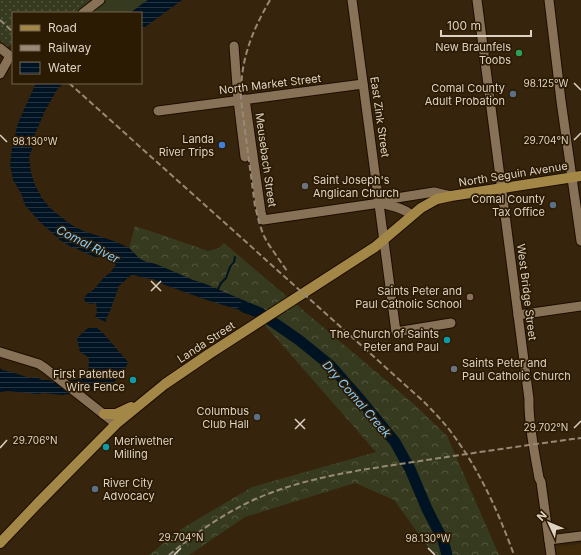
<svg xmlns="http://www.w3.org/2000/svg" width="581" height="555" viewBox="0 0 581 555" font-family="Inter,sans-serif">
<defs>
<pattern id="grass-dots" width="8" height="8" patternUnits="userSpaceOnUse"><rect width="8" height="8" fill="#363b1f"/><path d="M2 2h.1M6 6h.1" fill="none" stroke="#53563e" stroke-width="1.8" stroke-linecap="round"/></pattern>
<pattern id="forest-crowns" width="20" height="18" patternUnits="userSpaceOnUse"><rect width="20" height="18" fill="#363b1f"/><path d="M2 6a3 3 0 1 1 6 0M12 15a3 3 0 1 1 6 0" fill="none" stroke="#53563e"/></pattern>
<pattern id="water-rules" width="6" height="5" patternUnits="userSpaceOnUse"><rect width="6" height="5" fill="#001322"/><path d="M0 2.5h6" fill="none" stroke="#253440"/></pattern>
</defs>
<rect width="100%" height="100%" fill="#36240c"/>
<!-- built -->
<polygon fill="#412a0a" points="581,544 581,555 557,555 555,547"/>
<!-- grass -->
<polygon fill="url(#grass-dots)" points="0,0 95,0 79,13 13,13 13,44 7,47 0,40"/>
<!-- forest -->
<polygon fill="url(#forest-crowns)" points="135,226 162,235 208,251 219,248 224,243 415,405 447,436 499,555 434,555 394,500 355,483 245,517 189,555 149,555 183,528 252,487 376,452 256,315 262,308 203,283 193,280 156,264 147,262 140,259 129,248"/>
<!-- green -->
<polygon fill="#363b1f" points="106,0 148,0 130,13 90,13"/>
<!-- water -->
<g fill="url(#water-rules)">
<polygon points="148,0 182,0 141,30 141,13 130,13 142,4"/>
<path d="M36,83H64L58,88L45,111L35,134L32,149L29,157L31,173L35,185L42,198L50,208L70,224L83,231L114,241L129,248L140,259L147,262L156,264L193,280L203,283L262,308L256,315L207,300L165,285L153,279H150L140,277L135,275H131L119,286L110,311L106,319V322L95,317L97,313L96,303C91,304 87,305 84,299C87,291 92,293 96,287C100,282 103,278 108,274H109L116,265L115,263L110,259L104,257H95L79,250L76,248H73L60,240L39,221L25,205L21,193L13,180L10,164L12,148L18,123Z"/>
<polygon points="88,328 97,328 103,333 128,362 124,373 113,383 106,388 98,390 87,391 62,395 44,393 38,394 8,391 0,392 0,368 2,370 11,372 30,378 37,377 41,380 49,380 55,383 84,378 88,373 89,360 87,356 80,352 77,338"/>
</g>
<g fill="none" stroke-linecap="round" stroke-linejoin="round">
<!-- stream -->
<polyline stroke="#001322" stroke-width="2" points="217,291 221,283 226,278 230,267 234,262 235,257"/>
<!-- river -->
<polyline stroke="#001322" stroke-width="11" points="244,307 260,313 299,340 331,366 359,398 395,442 410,469 427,509 443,540 447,555"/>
<!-- minor casing -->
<g stroke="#1d0d00" stroke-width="11">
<g id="minor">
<polyline points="352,0 396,332 451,323"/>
<path d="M477,0L529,399C528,424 535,454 539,478L541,482L551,555"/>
<polyline points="549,0 561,101 581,241"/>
<polyline points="83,13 100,0"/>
<polyline points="234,46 238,100 245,157"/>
<polyline points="0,48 10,56 0,74"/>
<polyline points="245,99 261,212 263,220 380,203 390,199 434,192 451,196"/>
<polyline points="158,111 363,84"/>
<path d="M380,203C391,206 402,207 412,215"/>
<polyline points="518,315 581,306"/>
<polyline points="0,352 39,364 45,368 116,424"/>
<polyline points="549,540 581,536"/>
</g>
</g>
<!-- major casing -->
<g stroke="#1d0d00" stroke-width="12">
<g id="major">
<polyline points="104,414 116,414 131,407"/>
<polyline points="0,543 39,502 116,424 165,384 209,354 375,247 421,208 437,199 451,196 581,176"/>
</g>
</g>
<!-- minor -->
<use href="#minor" stroke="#877157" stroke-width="9"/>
<!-- major -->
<use href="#major" stroke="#a38746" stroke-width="10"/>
<!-- rail -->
<g stroke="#988977" stroke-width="2" stroke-dasharray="6 3" stroke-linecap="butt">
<path d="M270,0C251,33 240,61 241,100L255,206L259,222L263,234L267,242L287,271"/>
<polyline points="0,20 13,32"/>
<path d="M69,83L422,400C432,410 442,420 451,432C479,469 498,511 514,555"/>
<path d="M169,555C193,535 219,517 247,503C301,477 361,470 420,461C473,453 527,445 581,438"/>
</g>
</g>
<!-- ticks -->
<path fill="none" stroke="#ded2c4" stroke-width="1.5" d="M574,83L581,90M0,135L7,142M574,140L581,133M151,281L161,291M151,291L161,281M295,419L305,429M574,428L581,421M295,429L305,419M0,448L7,440M428,548L435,555M174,555L181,548"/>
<!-- markers -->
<circle fill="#2e9e5b" stroke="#2c1b03" stroke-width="1.5" cx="519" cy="53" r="4"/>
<g fill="#5c6f8a" stroke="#2c1b03" stroke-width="1.5">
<circle cx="513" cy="94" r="4"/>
<circle cx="553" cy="205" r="4"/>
<circle cx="257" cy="417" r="4"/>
<circle cx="95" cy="489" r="4"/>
</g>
<circle fill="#3f7fe0" stroke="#2c1b03" stroke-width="1.5" cx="222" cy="145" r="4"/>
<g fill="#6b7280" stroke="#2c1b03" stroke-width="1.5">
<circle cx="305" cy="186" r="4"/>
<circle cx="454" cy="369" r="4"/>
</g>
<circle fill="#8d6e63" stroke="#2c1b03" stroke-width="1.5" cx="470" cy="297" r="4"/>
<g fill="#0f9aa8" stroke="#2c1b03" stroke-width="1.5">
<circle cx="447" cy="340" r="4"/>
<circle cx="133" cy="380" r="4"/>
<circle cx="106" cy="447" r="4"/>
</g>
<g text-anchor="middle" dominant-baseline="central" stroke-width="3.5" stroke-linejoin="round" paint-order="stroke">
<!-- poi labels -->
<g font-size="11" fill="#ded2c4" stroke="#2c1b03" text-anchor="end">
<text x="511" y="47">New Braunfels<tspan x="511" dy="13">Toobs</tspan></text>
<text x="505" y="88">Comal County<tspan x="505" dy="13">Adult Probation</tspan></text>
<text x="214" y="139">Landa<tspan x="214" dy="13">River Trips</tspan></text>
<text x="313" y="180" text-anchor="start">Saint Joseph's<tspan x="313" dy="13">Anglican Church</tspan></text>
<text x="545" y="199">Comal County<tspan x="545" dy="13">Tax Office</tspan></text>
<text x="462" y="291">Saints Peter and<tspan x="462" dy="13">Paul Catholic School</tspan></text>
<text x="439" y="334">The Church of Saints<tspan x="439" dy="13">Peter and Paul</tspan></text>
<text x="462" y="363" text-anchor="start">Saints Peter and<tspan x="462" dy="13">Paul Catholic Church</tspan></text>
<text x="125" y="374">First Patented<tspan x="125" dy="13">Wire Fence</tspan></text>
<text x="249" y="411">Columbus<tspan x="249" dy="13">Club Hall</tspan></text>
<text x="114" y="441" text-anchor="start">Meriwether<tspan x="114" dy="13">Milling</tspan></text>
<text x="103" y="483" text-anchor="start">River City<tspan x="103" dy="13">Advocacy</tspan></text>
</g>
<!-- street labels -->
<g font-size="11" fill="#ded2c4" stroke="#2c1b03">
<text transform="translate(270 84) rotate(-7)">North Market Street</text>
<text transform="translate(380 117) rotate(82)">East Zink Street</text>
<text transform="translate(266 160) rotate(82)">Meusebach Street</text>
<text transform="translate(513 174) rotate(-9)">North Seguin Avenue</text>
<text transform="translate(527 292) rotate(83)">West Bridge Street</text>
<text transform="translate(206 342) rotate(-33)">Landa Street</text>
</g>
<!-- water labels -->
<g font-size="12" font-style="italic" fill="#86ccfd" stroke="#2c1b03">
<text transform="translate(88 244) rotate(27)">Comal River</text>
<text transform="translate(357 399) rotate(49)">Dry Comal Creek</text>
</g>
</g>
<g font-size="10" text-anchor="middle" fill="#ded2c4" stroke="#2c1b03" stroke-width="3.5" stroke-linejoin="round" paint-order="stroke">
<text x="546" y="87">98.125°W</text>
<text x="546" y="144">29.704°N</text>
<text x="35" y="145">98.130°W</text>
<text x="546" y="431">29.702°N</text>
<text x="35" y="444">29.706°N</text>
<text x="181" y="541">29.704°N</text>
<text x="428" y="542">98.130°W</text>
</g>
<!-- legend -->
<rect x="12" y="12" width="130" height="72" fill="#2c1b03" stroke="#736450"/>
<rect x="20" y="25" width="20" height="6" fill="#a38746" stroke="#736450"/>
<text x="48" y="32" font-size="12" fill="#ded2c4">Road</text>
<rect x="20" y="45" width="20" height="6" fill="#988977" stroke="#736450"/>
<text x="48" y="52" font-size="12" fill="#ded2c4">Railway</text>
<rect x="20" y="62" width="20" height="12" fill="url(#water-rules)" stroke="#736450"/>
<text x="48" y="72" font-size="12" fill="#ded2c4">Water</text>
<!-- north arrow -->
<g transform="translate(549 523) rotate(314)" stroke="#2c1b03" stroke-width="3" paint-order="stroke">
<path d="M0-3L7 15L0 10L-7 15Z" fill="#ded2c4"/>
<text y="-6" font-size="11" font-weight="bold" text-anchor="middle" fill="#ded2c4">N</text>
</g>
<!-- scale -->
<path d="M441 30v6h90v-6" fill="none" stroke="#ded2c4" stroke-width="2"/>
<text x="447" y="30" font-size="12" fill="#ded2c4" stroke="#2c1b03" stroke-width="3" paint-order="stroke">100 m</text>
</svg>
